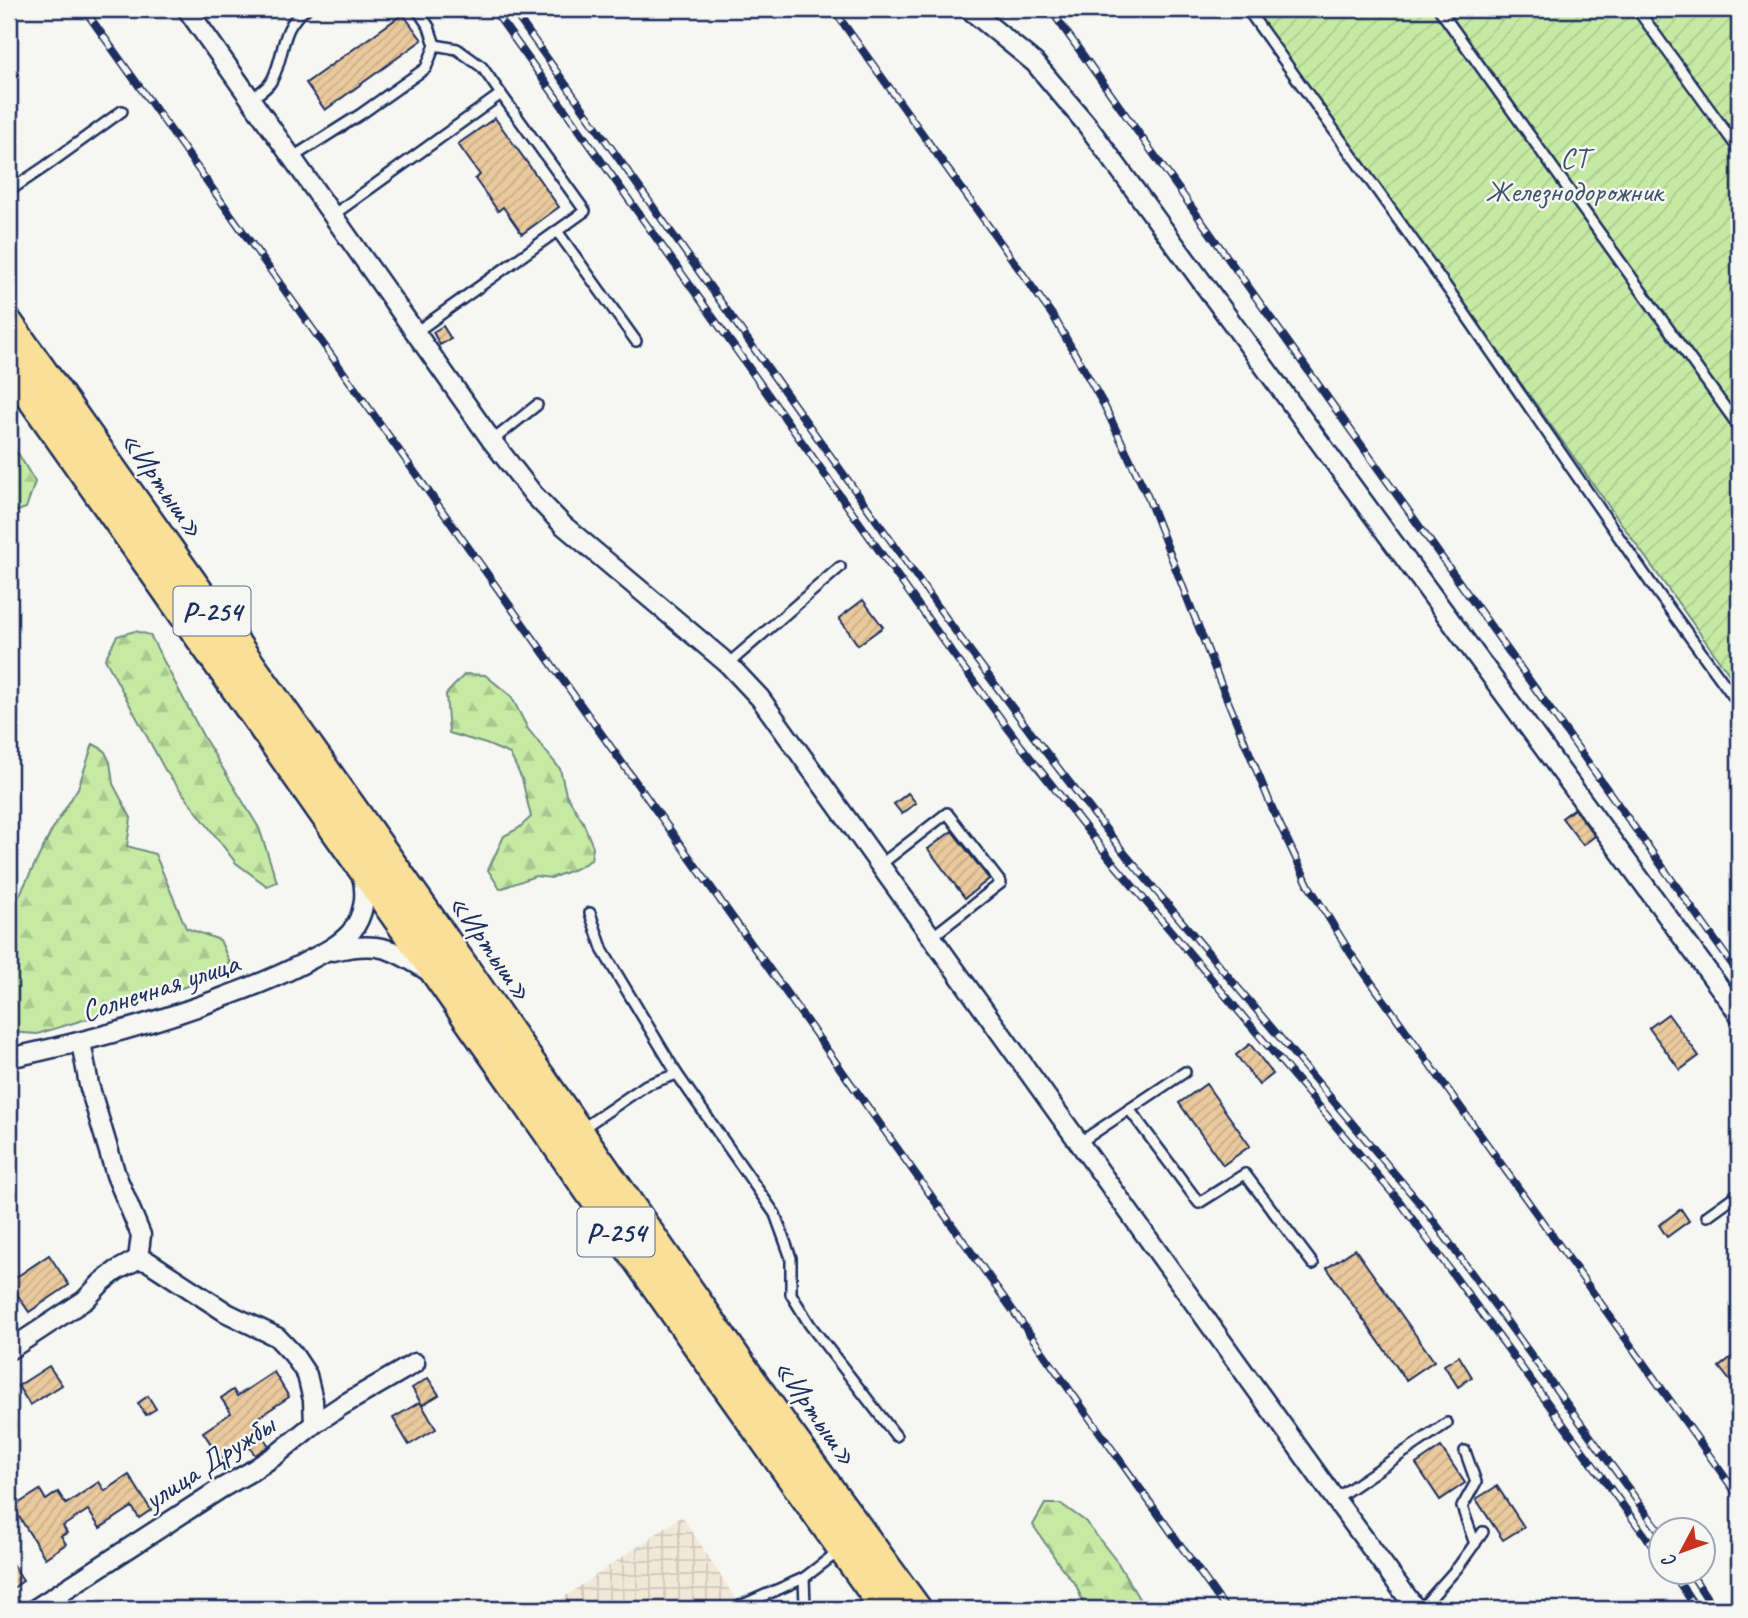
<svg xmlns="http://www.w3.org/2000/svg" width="1748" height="1618" viewBox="0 0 1748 1618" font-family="Caveat,sans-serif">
<defs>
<pattern id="industrial-grid" width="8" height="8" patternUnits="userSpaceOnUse" patternTransform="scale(1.75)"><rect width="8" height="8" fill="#f2e8d8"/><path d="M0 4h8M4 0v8" fill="none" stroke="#cfc7bc"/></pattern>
<pattern id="forest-firs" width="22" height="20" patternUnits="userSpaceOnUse" patternTransform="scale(1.75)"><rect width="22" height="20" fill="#c6eaa4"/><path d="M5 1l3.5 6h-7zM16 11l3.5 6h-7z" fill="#aac990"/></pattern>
<pattern id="garden-furrows" width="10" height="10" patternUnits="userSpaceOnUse" patternTransform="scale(1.75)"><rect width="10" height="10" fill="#c6eaa4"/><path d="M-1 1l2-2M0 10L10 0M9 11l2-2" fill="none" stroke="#aac990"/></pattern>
<pattern id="building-hatch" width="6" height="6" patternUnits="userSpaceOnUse" patternTransform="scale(1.75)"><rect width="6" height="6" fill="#eac99c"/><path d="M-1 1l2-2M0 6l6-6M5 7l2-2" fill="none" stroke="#c8ad89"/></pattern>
</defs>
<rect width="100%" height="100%" fill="#f6f6f2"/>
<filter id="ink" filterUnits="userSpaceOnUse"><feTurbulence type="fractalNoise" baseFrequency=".0143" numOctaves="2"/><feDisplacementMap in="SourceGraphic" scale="14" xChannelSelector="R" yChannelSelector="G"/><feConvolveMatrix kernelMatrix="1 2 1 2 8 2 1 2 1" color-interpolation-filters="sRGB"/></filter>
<g filter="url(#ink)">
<!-- industrial -->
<polygon fill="url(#industrial-grid)" points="682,1516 742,1609 547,1609"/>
<!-- forest -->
<g fill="url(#forest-firs)" stroke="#708c81" stroke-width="2">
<polygon points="9,446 19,455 35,482 26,508 9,514"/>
<polygon points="135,631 150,635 203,736 259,828 277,882 267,886 236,863 165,770 105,659 117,636"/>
<polygon points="465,674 485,675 511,696 528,729 560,769 566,794 583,822 593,847 591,860 575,869 551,878 535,876 500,889 488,870 504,836 519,828 531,817 522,779 510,754 486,744 449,733 446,694"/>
<polygon points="93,744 104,750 110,762 113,784 131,818 127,846 155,854 186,928 220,940 230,963 190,985 120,1009 37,1034 9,1032 9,916 52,830 78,788"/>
<polygon points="1045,1504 1061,1504 1085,1521 1118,1563 1145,1609 1086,1609 1076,1585 1061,1567 1033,1525"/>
</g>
<!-- garden -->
<polygon fill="url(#garden-furrows)" stroke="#708c81" stroke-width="2" points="1253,9 1739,9 1739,688"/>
<!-- building -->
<g fill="url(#building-hatch)" stroke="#1b2f5e" stroke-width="2">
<polygon points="403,14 422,40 325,110 306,83"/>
<polygon points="495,118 559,207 522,234 503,207 498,211 475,179 480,175 458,144"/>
<polygon points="443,326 451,339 440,345 433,332"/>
<polygon points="863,600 883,627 858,645 839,618"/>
<polygon points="908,793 916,803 902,814 894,804"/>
<polygon points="1574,809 1595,836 1583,845 1562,818"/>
<polygon points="952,831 989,879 965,898 928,849"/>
<polygon points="1668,1014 1699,1056 1680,1070 1649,1028"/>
<polygon points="1250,1044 1273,1074 1259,1085 1236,1055"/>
<polygon points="1206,1084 1250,1146 1223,1165 1179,1103"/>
<polygon points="1681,1209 1689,1221 1667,1237 1659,1225"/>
<polygon points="1355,1249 1434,1361 1406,1380 1327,1268"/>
<polygon points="49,1255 69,1285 29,1312 9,1282"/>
<polygon points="1739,1351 1739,1392 1719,1367"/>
<polygon points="1459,1356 1472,1377 1458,1387 1444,1365"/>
<polygon points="49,1366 62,1385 30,1405 18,1386"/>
<polygon points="274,1372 289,1397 253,1421 269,1446 255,1455 246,1442 221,1459 203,1432 231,1413 221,1398 233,1390 237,1396"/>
<polygon points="428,1378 439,1395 422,1405 412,1388"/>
<polygon points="148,1396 156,1409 146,1415 138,1403"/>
<polygon points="420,1402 436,1429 409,1445 393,1418"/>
<polygon points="1441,1447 1465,1483 1440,1500 1416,1464"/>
<polygon points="129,1475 151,1510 139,1518 132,1507 100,1528 88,1510 63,1526 67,1533 61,1536 66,1544 45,1558 13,1507 40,1490 46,1500 58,1492 66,1504 99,1482 105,1491"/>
<polygon points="1497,1486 1524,1527 1503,1540 1476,1499"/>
<polygon points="9,1559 23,1581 9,1591"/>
</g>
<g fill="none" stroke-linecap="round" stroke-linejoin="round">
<!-- lane casing -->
<g stroke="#1b2f5e" stroke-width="14">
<g id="lane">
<polyline points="1247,9 1450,292 1652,585 1739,704"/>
<polyline points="1439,9 1739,427"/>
<polyline points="1637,9 1739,150"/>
<path d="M251,99C259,93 268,88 272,80C286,54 279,28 306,9"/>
<polyline points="293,157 361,114 426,68 435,45 429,27 417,9"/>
<polyline points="9,191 46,166 122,111"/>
<polyline points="333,215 501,94 482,67 457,49 435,45"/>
<polyline points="557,231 636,341"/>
<polyline points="416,332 585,211 501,94"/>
<polyline points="492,441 537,405"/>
<polyline points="728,664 840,567"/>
<polyline points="880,865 947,813 1001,883 933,936"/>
<polyline points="590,913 603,951 677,1074 775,1214 791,1258 791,1294 810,1325 896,1436"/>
<polyline points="1129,1109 1199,1203 1245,1174 1313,1264"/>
<polyline points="580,1130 646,1085 677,1074"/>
<polyline points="1079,1143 1185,1072"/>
<polyline points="1707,1216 1739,1193"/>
<polyline points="1465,1451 1476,1482 1462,1507 1475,1544"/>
<polyline points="1335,1499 1447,1423"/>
<polyline points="740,1606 804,1578 839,1551"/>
<polyline points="802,1609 805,1605 804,1578"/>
<polyline points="1421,1609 1458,1567 1483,1532"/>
</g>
</g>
<!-- street casing -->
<g stroke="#1b2f5e" stroke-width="23">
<g id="street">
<polyline points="187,9 492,441 534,495 563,525 728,664 760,698 1335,1499 1416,1609"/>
<polyline points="969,9 1035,63 1087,125 1739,1014"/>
<path d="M333,951C377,941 391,947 428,971"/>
<polyline points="81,1042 89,1085 116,1175 141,1235 138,1259"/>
<path d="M9,1058C84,1042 158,1023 229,995C254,986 279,976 302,964C319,955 339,946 351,932C364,916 367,895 362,876"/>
<polyline points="138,1259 149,1262 227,1313 277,1337 293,1354 307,1375 313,1400 314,1424"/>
<polyline points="9,1350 85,1300 102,1282 116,1271 138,1259"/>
<polyline points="35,1609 220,1489 250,1472 276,1455 314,1424 341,1406 415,1363"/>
</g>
</g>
<!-- primary casing -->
<g stroke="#1b2f5e" stroke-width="33">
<g id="primary">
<polyline points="9,324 416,898 787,1431 917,1609"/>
<path d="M9,366C301,781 590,1197 885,1609"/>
</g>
</g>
<!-- lane -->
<use href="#lane" stroke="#f6f6f2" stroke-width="9"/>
<!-- street -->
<use href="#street" stroke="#f6f6f2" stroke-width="18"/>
<!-- primary -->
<use href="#primary" stroke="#fadf96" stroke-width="28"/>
<!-- rail casing -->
<g stroke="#1b2f5e" stroke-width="8">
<g id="rail">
<polyline points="84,9 1226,1609"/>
<polyline points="493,9 943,640 1021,746 1115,865 1400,1202 1660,1556"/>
<polyline points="512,9 956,632 1034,737 1125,854 1427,1212 1660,1532"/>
<polyline points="833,9 1055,319 1104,405 1147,495 1220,682 1273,810 1309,886 1351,954 1739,1497"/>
<polyline points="1050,9 1739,974"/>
<polyline points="1672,1572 1697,1609"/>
<polyline points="1690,1572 1714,1609"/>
</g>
</g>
<!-- rail -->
<use href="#rail" stroke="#f6f6f2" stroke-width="5" stroke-dasharray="16" stroke-linecap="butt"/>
</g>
</g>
<g text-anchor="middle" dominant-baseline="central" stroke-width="5" stroke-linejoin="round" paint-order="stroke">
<!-- shield labels -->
<g fill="#f6f6f2" stroke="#5d6b8a" stroke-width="2">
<rect x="173.5" y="586.5" width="77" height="49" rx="5"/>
<rect x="577.5" y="1207.5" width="77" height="49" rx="5"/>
</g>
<g font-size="28" font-weight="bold" fill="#1b2f5e">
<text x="212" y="611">Р-254</text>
<text x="616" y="1232">Р-254</text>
</g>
<!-- park labels -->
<g font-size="30" fill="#3d546c" stroke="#f6f6f2">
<text x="1574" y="157">СТ<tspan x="1574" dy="34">Железнодорожник</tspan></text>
</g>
<!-- street labels -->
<g font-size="30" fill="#1b2f5e" stroke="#f6f6f2">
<text transform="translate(163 484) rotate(55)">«Иртыш»</text>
<text transform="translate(491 947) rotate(55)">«Иртыш»</text>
<text transform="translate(160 987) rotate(-18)">Солнечная улица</text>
<text transform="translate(816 1412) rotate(55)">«Иртыш»</text>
<text transform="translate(209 1462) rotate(-33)">улица Дружбы</text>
</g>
</g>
<!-- margin -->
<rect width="1748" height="1618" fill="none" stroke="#f6f6f2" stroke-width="35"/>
<rect x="18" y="18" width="1713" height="1583" fill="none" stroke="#1b2f5e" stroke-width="2.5" filter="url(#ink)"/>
<!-- north arrow -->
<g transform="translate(1682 1551) rotate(229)"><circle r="33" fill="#f6f6f2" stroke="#9ea6b7" stroke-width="2"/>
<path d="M0-5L12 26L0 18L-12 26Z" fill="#c8321e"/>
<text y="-10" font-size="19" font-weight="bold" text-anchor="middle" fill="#1b2f5e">С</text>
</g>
</svg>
